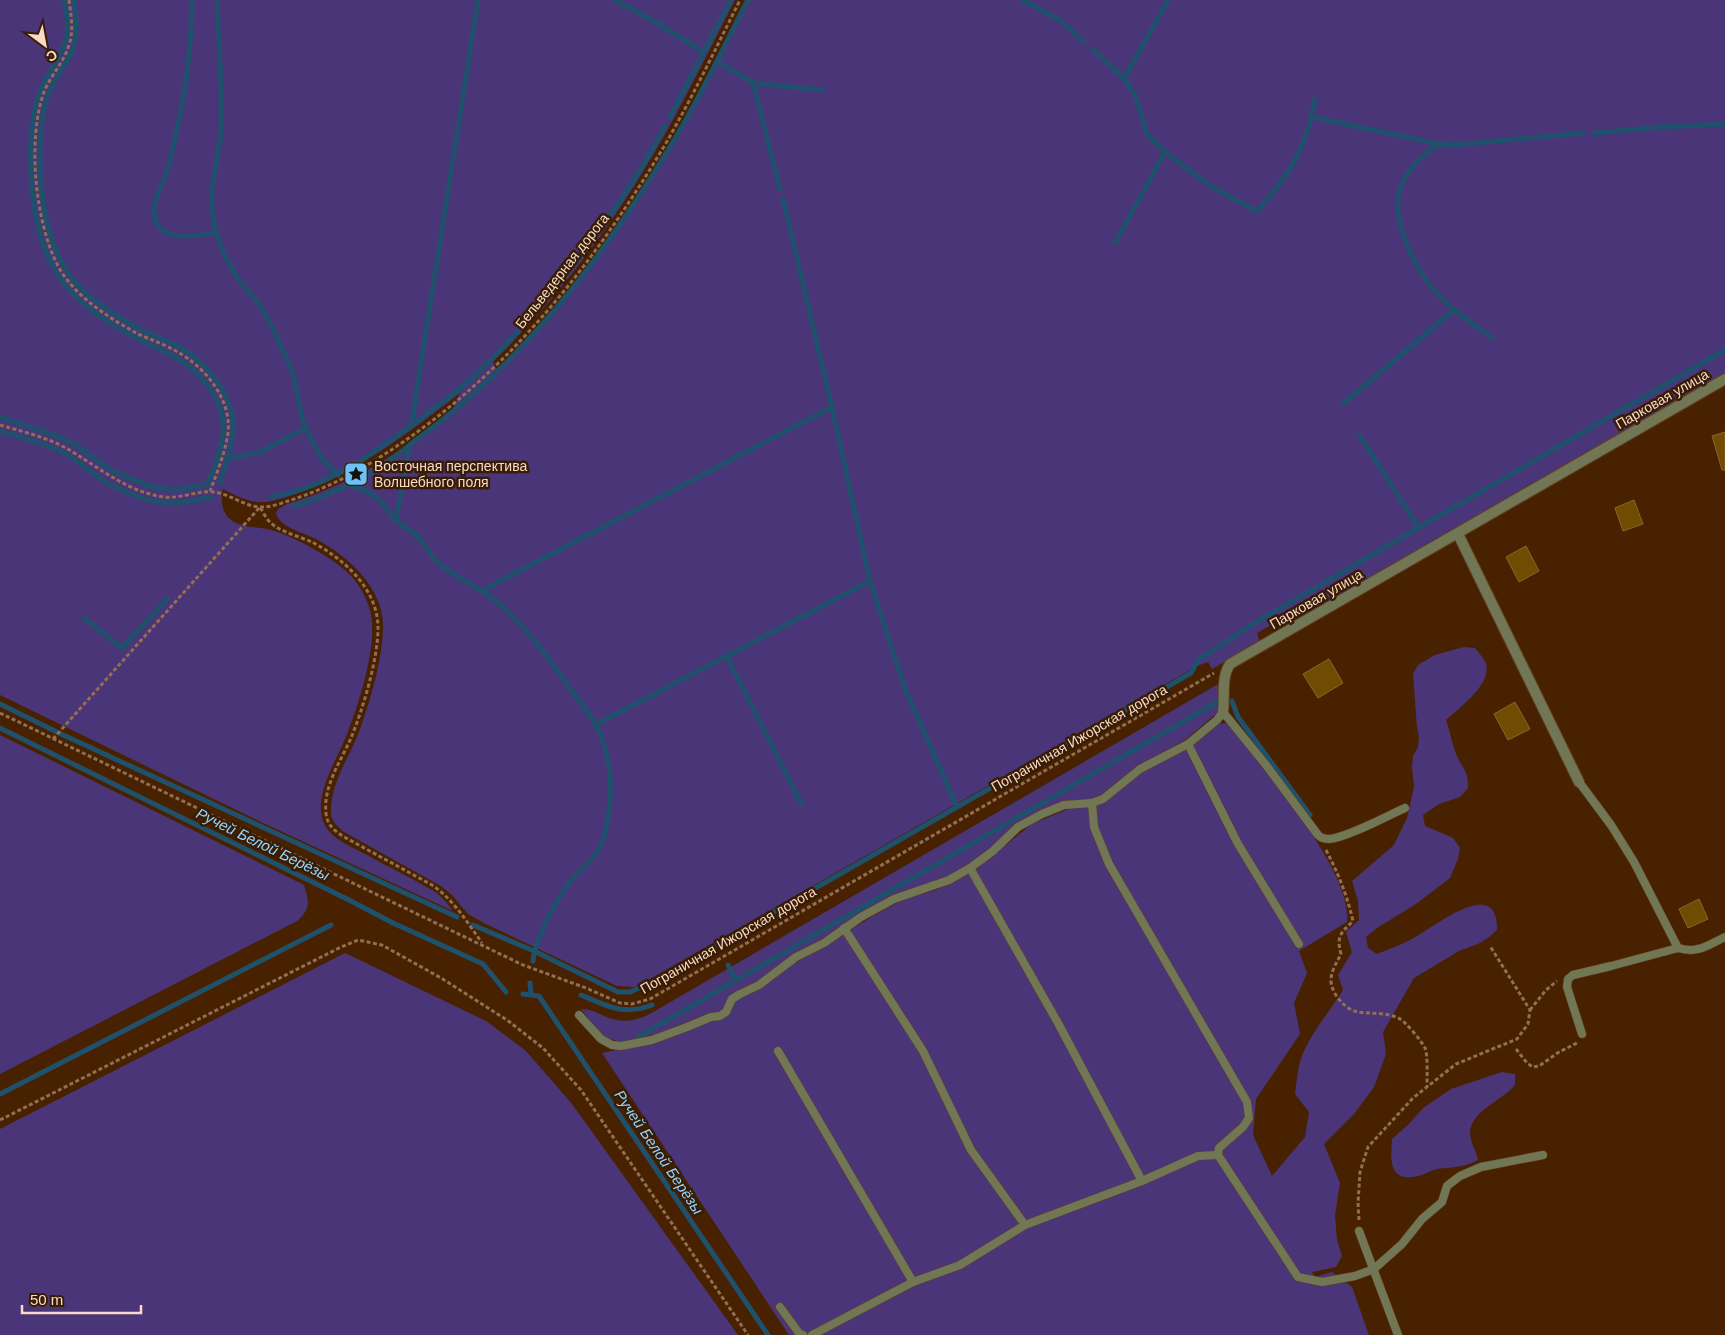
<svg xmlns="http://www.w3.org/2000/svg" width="1725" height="1335" viewBox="0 0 1725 1335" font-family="Arial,sans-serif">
<rect width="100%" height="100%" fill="#482200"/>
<!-- green -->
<g fill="#4b3579">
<path d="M0,0H735C699,70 665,141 621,206C584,262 541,314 493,362L496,369C514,353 530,335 546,317C599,255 645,189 685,118C706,80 725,39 745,0H1725V374L1303,617L1295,618L1289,615L1257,633L1259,640L1257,643L1212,669L1208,662L1197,666L643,983L634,987L617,986L486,924L468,914L452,895L441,886L344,832C337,826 330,820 331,811C331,782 349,758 359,732C370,702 382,661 383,629C385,589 348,556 316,539C303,532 280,528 276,513L278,509L287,504C344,486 388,462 434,424C439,420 451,413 454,407C456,402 457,398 460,393C407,434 356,473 293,495C282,498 270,503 259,502C246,501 234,495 223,489C220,499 222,514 231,520C243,529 258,526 271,530C294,536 337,560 352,577C360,586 367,599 370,610C379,644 358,707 345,739C335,763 307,806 329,831C338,842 354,848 367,855C390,868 414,879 437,893L446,902L453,911L261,822L0,695Z"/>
<path d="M1464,647L1475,648C1479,653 1484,658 1486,664C1492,684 1459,708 1446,720C1450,730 1451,741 1455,751C1460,766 1469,770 1468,788L1460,797L1439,804L1423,815L1425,826L1453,838L1460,848L1458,859L1450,878L1416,904L1377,928L1366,937L1368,948L1377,954C1388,949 1401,945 1412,939C1432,929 1498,873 1497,930L1489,937L1480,943L1459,951L1414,978L1383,1032L1386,1054L1374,1087L1354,1114L1324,1144L1340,1183L1335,1215L1337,1240L1342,1256L1336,1267L1312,1272L1315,1277L1332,1272L1352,1287L1369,1335H789L602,1053L620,1049L729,1014L735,1001L739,999L770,982L792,965L873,916L904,899L936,890L971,873L1032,824L1073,807L1099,805L1142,771L1187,749L1215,727L1219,724L1226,723C1237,733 1246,747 1255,758C1283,793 1352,877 1347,922L1299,951L1307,973L1294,1003L1300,1034L1256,1099L1253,1135L1272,1176L1305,1137L1309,1112L1295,1094C1297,1080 1298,1063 1304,1051C1314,1029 1330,1011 1343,990L1338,975L1352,952L1346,932L1359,920L1358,901L1352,881L1394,845L1407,818L1414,787L1412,767L1413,756L1418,747L1419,737L1417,727L1413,674L1418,665L1435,655Z"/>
<path d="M1220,683L1218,712L1185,740L1132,770L1096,799L1063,802L1040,811L1016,824L991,848L958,871L947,877L893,896L860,914L757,981L738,991L724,1009L718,1012L710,1013L657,1034L621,1042L607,1038L600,1033L581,1009C590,1009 596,1012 604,1016C620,1023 632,1022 648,1015Z"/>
<path d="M0,735L304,885C309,902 311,909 297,921L0,1074Z"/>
<polygon points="345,953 486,1021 526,1051 572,1104 738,1335 0,1335 0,1129"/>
<path d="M1502,1072L1515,1074V1085C1502,1101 1471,1110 1470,1133C1470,1142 1476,1150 1478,1160C1463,1168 1452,1167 1437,1169C1432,1170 1427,1173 1422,1175C1390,1184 1390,1164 1392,1139L1409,1124L1423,1108L1451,1089Z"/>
</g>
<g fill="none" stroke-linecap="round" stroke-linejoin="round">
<!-- stream -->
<g stroke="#20516c" stroke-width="5">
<path d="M74,0C76,15 78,30 74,45C69,63 54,77 48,95C33,141 39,223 63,265C79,294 112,314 140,329C153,336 166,340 178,346C206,362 233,393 233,427C233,446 225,465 220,482"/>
<path d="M192,0C192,55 182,112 169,165C164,184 148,204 157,223C167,243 199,235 216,232"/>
<polyline points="217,0 221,84 221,134 212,188 212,209 216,232 224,254 238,279 259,304 273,328 293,373 302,418 308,433 323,460 338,475"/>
<polyline points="615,0 657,23 704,52"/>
<polyline points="1023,0 1061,21 1084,42"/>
<path d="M1093,49L1124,79L1135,95L1147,134L1165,152L1212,187L1257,211C1289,176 1307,147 1315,99"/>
<polyline points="717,61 753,83 823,90"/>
<polyline points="1124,79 1168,0"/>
<polyline points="753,83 780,189"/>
<polyline points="670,117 731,0"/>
<polyline points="1312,117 1439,144 1453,145 1583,133"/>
<polyline points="1594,133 1660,127 1725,124"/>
<path d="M1439,144C1424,154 1408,168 1401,186C1389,216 1414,266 1433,289C1449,308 1472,323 1492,338"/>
<polyline points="1115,243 1165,152"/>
<polyline points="1343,404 1455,309"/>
<path d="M0,417L51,434L73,443L113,471L149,486L173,490L207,485C214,468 222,449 223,431C224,419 220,405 214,395C190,354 156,351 120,329C95,314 71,297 56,272C29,229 23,138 40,92C46,75 58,61 64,45C70,31 67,14 64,0"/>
<polyline points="411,427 478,0"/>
<path d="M0,431C22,438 45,443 66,454C80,462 93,475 107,483C126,493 151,504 173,503C186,503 199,500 211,497"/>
<polyline points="1360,436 1418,527"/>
<polyline points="227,459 260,452 306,428"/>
<path d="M349,485C361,488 372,493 381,502C387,507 390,515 396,520C403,527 412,530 419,538C427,548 433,560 443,567C460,580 481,588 497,602C522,623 543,650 561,676C572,692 586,708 596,725C613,758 614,797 605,832C599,858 590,859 574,877C559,894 535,939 533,961"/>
<path d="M271,497C323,488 363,461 405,430C427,414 449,398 470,380C509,344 544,303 576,261C609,219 640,174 665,126"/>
<path d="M293,506C326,497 358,482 386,463C397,456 406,448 416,440C522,364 603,258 670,147C699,100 723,49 748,0"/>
<polyline points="396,521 409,446"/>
<polyline points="483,590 832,407"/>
<polyline points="84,618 122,648 167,599"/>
<polyline points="726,655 801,803"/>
<polyline points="1232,701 1238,717 1310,815"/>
<polyline points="0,704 59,733 457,917"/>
<polyline points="595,725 870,581"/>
<polyline points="0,728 349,900 393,923 483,964 506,992"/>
<polyline points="957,807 1191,673 1198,660 1253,624 1725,350"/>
<polyline points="473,925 534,951 618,992 630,992 648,984 957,807 905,689 870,581 832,407 783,199"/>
<polyline points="728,965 736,980"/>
<polyline points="530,983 531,994"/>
<polyline points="523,994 539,996 768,1335"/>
<path d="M581,995C607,1006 623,1016 652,1005"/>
<polyline points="638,1037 1217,702"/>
<polyline points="0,1094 331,925"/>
</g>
</g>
<!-- building -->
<g fill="#704b02" stroke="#8c6529">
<polygon points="1725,432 1725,470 1722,470 1712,436"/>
<polygon points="1634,500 1643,524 1623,531 1615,508"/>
<polygon points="1526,546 1539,571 1519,582 1506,557"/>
<polygon points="1329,659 1343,683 1318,698 1303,674"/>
<polygon points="1515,702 1530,729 1508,740 1494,714"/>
<polygon points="1699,899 1708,919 1688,928 1679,909"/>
</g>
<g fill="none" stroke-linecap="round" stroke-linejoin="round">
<!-- service casing -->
<g stroke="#643f20" stroke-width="9">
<g id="service">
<polyline points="1188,744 1238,844 1299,944"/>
<polyline points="1579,782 1611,825 1634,862 1678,948"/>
<path d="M1405,808C1387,816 1346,838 1329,839C1324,839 1321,838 1318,835L1266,765L1223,712L1217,720L1188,744L1140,769L1103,799L1092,803L1094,827L1109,864L1247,1102L1249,1118L1243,1127L1219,1148L1218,1155L1298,1277L1322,1282L1355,1276L1374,1269L1402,1244L1422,1219L1442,1202L1447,1186L1460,1176L1481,1167L1543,1155"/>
<polyline points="970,868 1058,1023 1142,1181"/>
<polyline points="844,928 923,1051 971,1150 1025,1225"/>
<polyline points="579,1015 601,1039 612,1045 621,1046 652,1040 687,1027 711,1017 720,1016 726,1012 732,999 740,994 759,985 796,957 824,943 861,917 894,899 949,880 970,868 993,851 1018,827 1042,814 1064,805 1092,803"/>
<path d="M1582,1034L1567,987L1568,979L1573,975L1611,966L1678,948C1698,954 1708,945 1725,937"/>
<polyline points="778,1051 913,1282"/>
<polyline points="1359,1231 1398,1335"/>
<polyline points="780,1307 799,1333 803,1335"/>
<polyline points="812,1335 913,1282 960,1265 1025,1225 1142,1181 1198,1156 1218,1155"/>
</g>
</g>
<!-- minor casing -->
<g stroke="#643f20" stroke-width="12">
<g id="minor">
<polyline points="1458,534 1579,782"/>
<path d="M1223,712C1225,696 1221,677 1230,664L1725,379"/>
</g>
</g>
<!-- path -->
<g stroke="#926e52" stroke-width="3" stroke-dasharray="4 2.5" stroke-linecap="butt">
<path d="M69,0C71,15 74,31 69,45C64,62 51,75 44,92C27,139 35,222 58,266C74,296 109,318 138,334C151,340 164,344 176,351C204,366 232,399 228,433C225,453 217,473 210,491"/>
<path d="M0,425C24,432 50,438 71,451C101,469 128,492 164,497C181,499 198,490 214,492C231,494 244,507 262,507C272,507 282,503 291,500C322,490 350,476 377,459C501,382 592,268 666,143C693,96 716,48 740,0"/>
<polyline points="0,713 523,965 586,988 620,1003 632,1004 650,999 1214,673"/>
<path d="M53,739L260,507C263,512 266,519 271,523C279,531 300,537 312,542C344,559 378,589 378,628C378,659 363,709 351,738C341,761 323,786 326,813C327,826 336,832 346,838L432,885C454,900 467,922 482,943"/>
<path d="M1326,850C1338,873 1347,895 1353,921C1341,933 1336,936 1341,954C1337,962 1332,969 1331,979C1330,992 1345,1010 1358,1012C1372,1014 1387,1012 1400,1019C1405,1021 1423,1043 1425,1048C1428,1054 1427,1078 1427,1086"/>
<polyline points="1530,1010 1546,990 1557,981"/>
<polyline points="1516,1049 1527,1063 1533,1067 1539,1066 1559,1052 1577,1043"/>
<polyline points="0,1120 339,948 358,940 382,945 441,978 507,1020 543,1048 581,1090 748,1335"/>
<polyline points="1359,1220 1358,1203 1360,1172 1368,1147 1413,1098 1456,1064 1517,1039 1528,1024 1530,1010 1490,946"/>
</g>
<!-- service -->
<use href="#service" stroke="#717754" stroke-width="8"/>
<!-- minor -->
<use href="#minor" stroke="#717754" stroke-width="10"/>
</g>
<!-- icons -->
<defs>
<g id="sight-square" transform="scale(1.25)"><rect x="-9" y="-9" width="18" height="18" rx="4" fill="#6ec2f3" stroke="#371c06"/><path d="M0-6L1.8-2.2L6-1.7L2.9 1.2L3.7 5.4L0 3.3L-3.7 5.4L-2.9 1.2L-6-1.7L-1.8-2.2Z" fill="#111"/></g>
</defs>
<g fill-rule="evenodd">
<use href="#sight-square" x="356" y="474"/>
</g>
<g text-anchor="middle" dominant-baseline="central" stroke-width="5" stroke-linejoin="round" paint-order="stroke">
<!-- street labels -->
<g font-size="14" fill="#fadac5" stroke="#371c06">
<text transform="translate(562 271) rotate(-52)">Бельведерная дорога</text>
<text transform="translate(1662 399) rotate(-30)">Парковая улица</text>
<text transform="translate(1316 599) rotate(-30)">Парковая улица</text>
<text transform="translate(1079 738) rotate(-30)">Пограничная Ижорская дорога</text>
<text transform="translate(728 940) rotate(-30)">Пограничная Ижорская дорога</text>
</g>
<!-- poi labels -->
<g font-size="14" fill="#fadac5" stroke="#371c06" text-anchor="start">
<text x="374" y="466">Восточная перспектива<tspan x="374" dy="16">Волшебного поля</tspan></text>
</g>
<!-- water labels -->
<g font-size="15" font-style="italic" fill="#94d6fe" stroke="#371c06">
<text transform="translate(263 844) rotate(26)">Ручей Белой Берёзы</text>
<text transform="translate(659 1152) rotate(56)">Ручей Белой Берёзы</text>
</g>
</g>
<!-- north arrow -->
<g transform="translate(45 45) rotate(148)" stroke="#371c06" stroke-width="4" paint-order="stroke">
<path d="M0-4L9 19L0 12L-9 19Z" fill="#fadac5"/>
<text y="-8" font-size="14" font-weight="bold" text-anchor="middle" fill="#fadac5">С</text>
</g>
<!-- scale -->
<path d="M22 1305v8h119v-8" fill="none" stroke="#fadac5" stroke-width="2.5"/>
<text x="30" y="1305" font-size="15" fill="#fadac5" stroke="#371c06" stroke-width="4" paint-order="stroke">50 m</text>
</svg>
